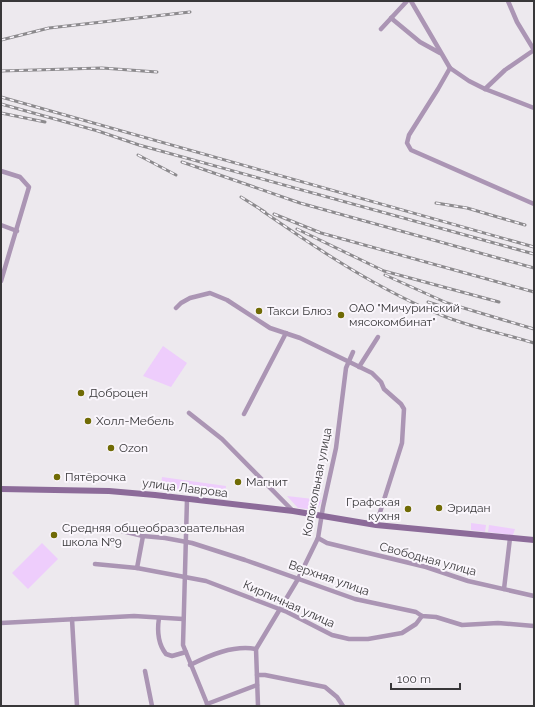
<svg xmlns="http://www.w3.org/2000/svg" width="535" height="707" viewBox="0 0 535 707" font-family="Raleway,sans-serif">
<rect width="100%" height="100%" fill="#ede9ee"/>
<!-- green -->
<g fill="#eecdfc">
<polygon points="163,346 187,363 171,387 143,376"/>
<polygon points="162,477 226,486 225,496 171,489 171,487 161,485"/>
<polygon points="287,496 322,500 317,510 298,508"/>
<polygon points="471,523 486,525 485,532 471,530"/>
<polygon points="489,525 515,529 513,535 488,532"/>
<polygon points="42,543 58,559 28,589 12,573"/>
</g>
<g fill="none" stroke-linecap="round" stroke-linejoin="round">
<!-- street -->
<g stroke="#ab95b4" stroke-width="4.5">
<polyline points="411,1 450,68 469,81 485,89 534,108"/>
<polyline points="508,1 517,22 534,50"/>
<polyline points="391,18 420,42 440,53"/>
<polyline points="381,29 407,1"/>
<polyline points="450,68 438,89 409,135 407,143 411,150 534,204"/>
<polyline points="485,89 505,70 534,50"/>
<polyline points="1,171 20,177 29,187 1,281"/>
<polyline points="1,225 17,231"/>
<polyline points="176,308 181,303 190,298 210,293 227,300 270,328 300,338 372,373 381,382 384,389 401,404 404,409 402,443 376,525"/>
<polyline points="359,367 378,337"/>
<polyline points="189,413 222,439 293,511"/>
<polyline points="244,414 286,333"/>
<polyline points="187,499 183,645 208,706"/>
<polyline points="122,531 143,536 165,538 192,543 245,560 355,599 416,612 422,616 436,617 462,625 498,623 534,626"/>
<polyline points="318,538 327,543 426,567 468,581 534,596"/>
<polyline points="95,564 137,568 206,581 287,612 332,635 349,639 368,639 402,633 416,624 422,616"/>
<polyline points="137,568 143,536"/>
<polyline points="504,589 510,538"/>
<path d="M159,618C157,631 158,644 166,654L172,656L186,652"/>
<polyline points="72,619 77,706"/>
<polyline points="1,623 134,616 183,619"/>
<path d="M190,665C210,655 233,645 256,649"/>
<polyline points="145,671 152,706"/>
<polyline points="257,675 265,675 325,687 337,697 343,706"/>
<polyline points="207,704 257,685"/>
<polyline points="258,706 256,649 298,579 318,538 323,507 336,448 346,368 353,352"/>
</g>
<!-- secondary -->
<polyline stroke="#8c6b99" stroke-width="6" points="1,489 109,491 155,495 293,511 376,525 534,540"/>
<!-- rail casing -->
<g stroke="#8c8a8d" stroke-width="3">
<g id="rail">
<polyline points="1,40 49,28 190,12"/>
<polyline points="1,71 102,68 157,72"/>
<polyline points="1,97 534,247"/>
<polyline points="1,104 98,131 139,145 534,254"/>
<polyline points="1,113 45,122"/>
<polyline points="138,155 176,175"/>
<polyline points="182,162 300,203 534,268"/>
<polyline points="241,197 265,212"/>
<polyline points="436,203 467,208 525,225"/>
<path d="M261,210C319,250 380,291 446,317C474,328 505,334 534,343"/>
<polyline points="274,214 321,233 534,292"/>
<polyline points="297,229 384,271 499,302"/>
<polyline points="385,275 447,303 534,329"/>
<polyline points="428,302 447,308"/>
</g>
</g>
<!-- rail -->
<use href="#rail" stroke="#faf6fc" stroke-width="1.5" stroke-dasharray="4.5" stroke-linecap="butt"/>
</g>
<!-- markers -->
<g fill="#706b05" stroke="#faf6fc" stroke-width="1.5">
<circle cx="259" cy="311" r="4"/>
<circle cx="341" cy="315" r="4"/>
<circle cx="81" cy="393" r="4"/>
<circle cx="88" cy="421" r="4"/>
<circle cx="111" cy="448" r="4"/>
<circle cx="57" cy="477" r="4"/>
<circle cx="238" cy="482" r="4"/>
<circle cx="439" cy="508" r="4"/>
<circle cx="408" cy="509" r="4"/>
<circle cx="54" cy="535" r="4"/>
</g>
<g text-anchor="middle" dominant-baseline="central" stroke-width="4" stroke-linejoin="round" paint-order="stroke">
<!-- poi labels -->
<g font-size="12" fill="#383739" stroke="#faf6fc" text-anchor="start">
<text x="349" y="308">ОАО "Мичуринский<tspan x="349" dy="14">мясокомбинат"</tspan></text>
<text x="267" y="311">Такси Блюз</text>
<text x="89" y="393">Доброцен</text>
<text x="96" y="421">Холл-Мебель</text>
<text x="119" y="448">Ozon</text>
<text x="65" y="477">Пятёрочка</text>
<text x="246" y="482">Магнит</text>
<text x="400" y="502" text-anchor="end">Графская<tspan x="400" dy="14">кухня</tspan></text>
<text x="447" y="508">Эридан</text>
<text x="62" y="528">Средняя общеобразовательная<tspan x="62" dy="14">школа №9</tspan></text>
</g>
<!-- street labels -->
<g font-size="12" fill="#383739" stroke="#faf6fc">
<text transform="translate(317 482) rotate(-79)">Колокольная улица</text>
<text transform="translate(185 488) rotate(7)">улица Лаврова</text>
<text transform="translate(428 559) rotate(15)">Свободная улица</text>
<text transform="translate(329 578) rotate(19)">Верхняя улица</text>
<text transform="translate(289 604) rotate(24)">Кирпичная улица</text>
</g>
</g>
<!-- border -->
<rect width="535" height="707" fill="none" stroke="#383739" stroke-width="4"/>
<!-- scale -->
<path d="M391 683v6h69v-6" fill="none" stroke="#383739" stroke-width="2"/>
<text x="397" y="683" font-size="12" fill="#383739" stroke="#faf6fc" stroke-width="3" paint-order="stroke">100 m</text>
</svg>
